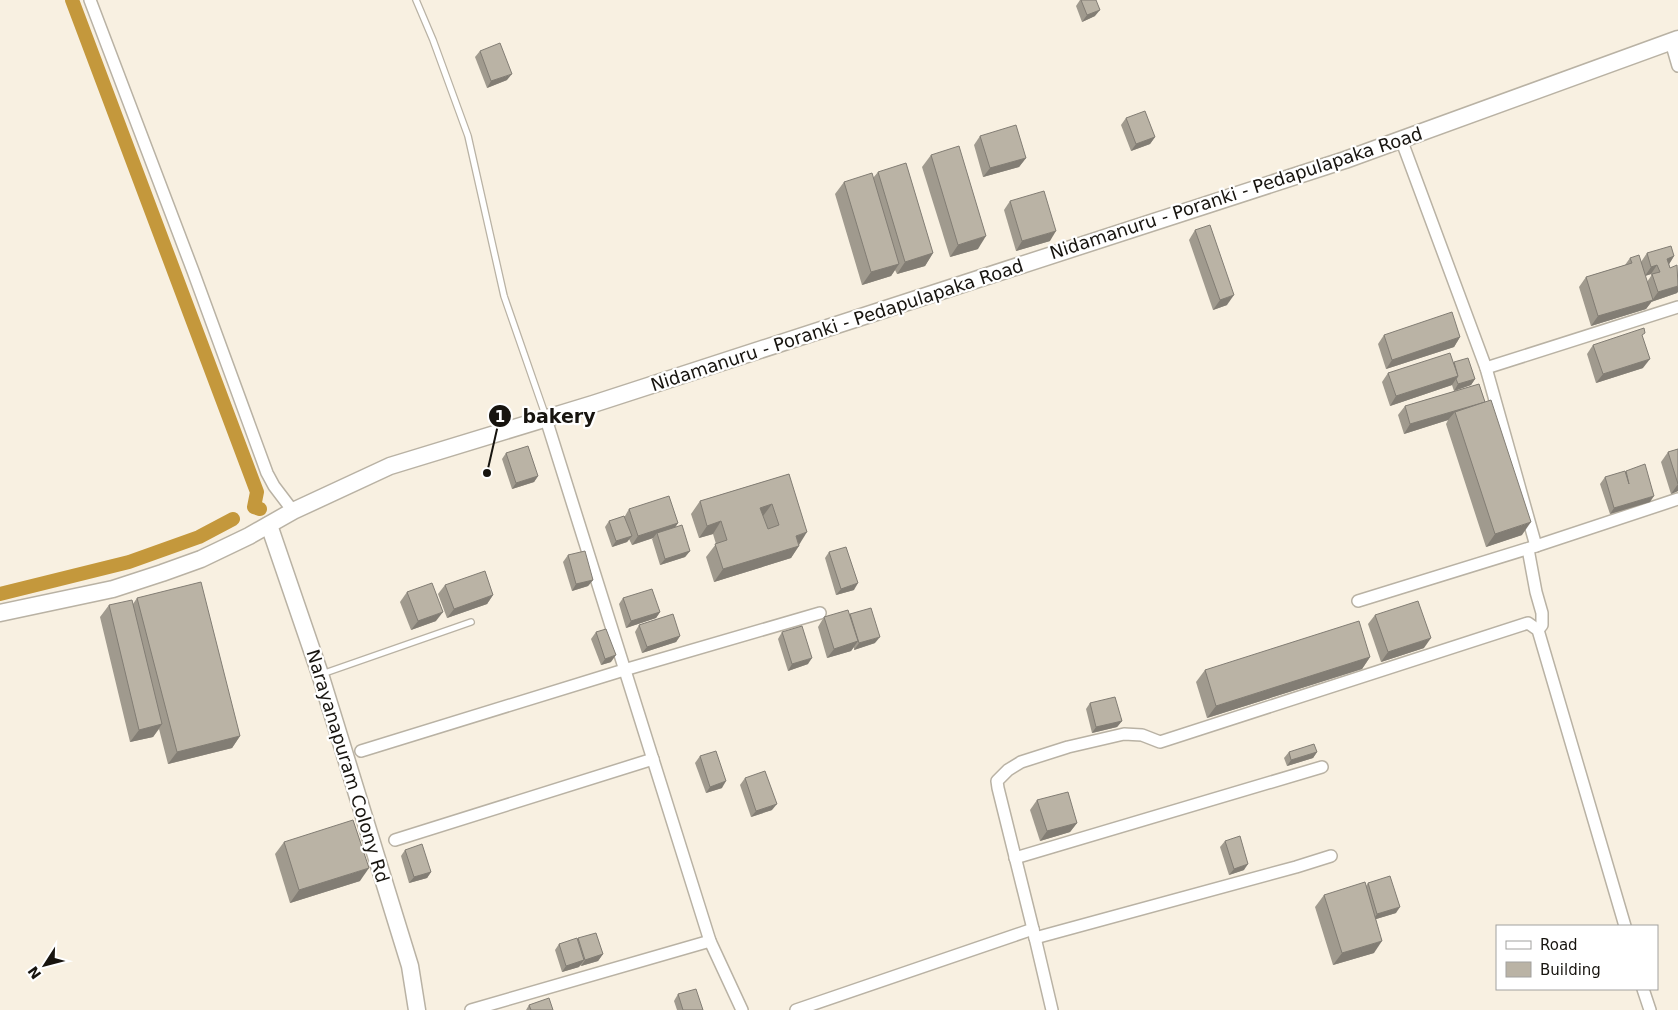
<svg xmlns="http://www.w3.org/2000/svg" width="1678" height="1010" viewBox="0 0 1678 1010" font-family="'DejaVu Sans',sans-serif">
<rect width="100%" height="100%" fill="#f8f0e1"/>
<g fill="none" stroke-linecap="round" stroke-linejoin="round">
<!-- canal -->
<g stroke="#c4983c" stroke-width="14">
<polyline points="72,0 257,492 254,507 260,509"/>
<polyline points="0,594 129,562 199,537 233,519"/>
</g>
<!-- lane casing -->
<g stroke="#b9b2a4" stroke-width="8">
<g id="lane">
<polyline points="416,0 433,40 468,136 504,296 546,417"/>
<polyline points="322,674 471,622"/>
</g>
</g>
<!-- street casing -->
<g stroke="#b9b2a4" stroke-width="14">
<g id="street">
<polyline points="90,0 193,271 267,473 274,486 293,511"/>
<polyline points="1671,42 1678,66"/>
<polyline points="1401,139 1486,368 1536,546"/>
<polyline points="1486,368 1678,307"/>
<polyline points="546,419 710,941 742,1010"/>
<polyline points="1528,549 1536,592 1542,613 1542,625 1538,630"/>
<polyline points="1358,601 1536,546 1678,499"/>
<polyline points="361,751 624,670 820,613"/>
<polyline points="395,840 653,759"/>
<polyline points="1015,858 1322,767"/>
<polyline points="1033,929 998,788 997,781 1008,770 1021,762 1068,747 1124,734 1142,735 1160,742 1528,623 1538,630 1625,926"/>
<polyline points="1035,938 1296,867 1331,856"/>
<polyline points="1643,989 1650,1010"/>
<polyline points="471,1010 710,941"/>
<polyline points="796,1010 1033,929 1052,1010"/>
</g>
</g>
<!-- secondary casing -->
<g stroke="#b9b2a4" stroke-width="19">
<g id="secondary">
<polyline points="269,525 320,674 410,966 417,1010"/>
<polyline points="0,613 113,589 162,573 201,559 249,536 293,511 390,466 593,404 1345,160 1678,39"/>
</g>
</g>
<!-- lane -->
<use href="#lane" stroke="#fff" stroke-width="5.5"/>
<!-- street -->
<use href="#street" stroke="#fff" stroke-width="11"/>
<!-- secondary -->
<use href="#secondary" stroke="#fff" stroke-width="16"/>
</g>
<!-- wall -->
<g fill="#a09a8e" fill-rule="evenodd">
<polygon points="1080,0 1096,0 1095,16 1082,22 1076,6"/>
<polygon points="480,51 507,80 487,88 475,57"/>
<polygon points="1126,118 1155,137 1150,144 1131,151 1121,125"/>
<polygon points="980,136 1026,158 1019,167 983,177 974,145"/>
<polygon points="931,155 978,249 950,257 922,167"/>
<polygon points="878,172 933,253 925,266 897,274 895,270 891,276 862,285 835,194 844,182 873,178"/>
<polygon points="1010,201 1050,241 1016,251 1004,210"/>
<polygon points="1195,230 1227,305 1213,310 1189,240"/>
<path d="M1647,253L1674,256L1669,264L1677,293L1651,302L1646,309L1591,326L1579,287L1586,277L1625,265L1630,258L1641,262ZM1651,274V276L1647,282L1645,276Z"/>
<polygon points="1384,335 1460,337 1454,347 1386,369 1378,344"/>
<polygon points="1642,337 1643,368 1596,383 1587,354 1593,345"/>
<polygon points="1454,362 1475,379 1471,385 1454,391 1452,385 1390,406 1382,382 1388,373"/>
<polygon points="1479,384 1522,535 1486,547 1446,424 1448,420 1404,434 1398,415 1405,406"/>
<polygon points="1678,449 1678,491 1671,494 1661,462 1668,452"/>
<polygon points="506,453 538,476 534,482 512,489 502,459"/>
<polygon points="1626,471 1650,502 1610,514 1600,484 1605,477 1625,472"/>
<polygon points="789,474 799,545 791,558 714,582 706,557 716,544 713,534 699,538 691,514 700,501"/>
<polygon points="629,509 678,523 675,527 690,551 685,557 660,565 652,539 653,538 632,545 629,539 627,542 612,547 605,527 609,521 625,516"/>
<polygon points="829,552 854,590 836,595 825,558"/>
<polygon points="568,555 593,580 588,586 572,591 563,562"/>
<polygon points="445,585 493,595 487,604 447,618 438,594"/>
<polygon points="407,592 436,621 411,630 400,602"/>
<polygon points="137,598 240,736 232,748 168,764 159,729 153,737 130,742 100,617 109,605 133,604"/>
<polygon points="623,598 660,612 656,618 626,628 619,604"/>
<polygon points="850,615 875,643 854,650 854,647 851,651 827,658 818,627 824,617"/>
<polygon points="1375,615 1424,648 1381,662 1368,624"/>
<polygon points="639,625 680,636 676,642 642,653 635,632"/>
<polygon points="596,632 611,662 601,665 591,639"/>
<polygon points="782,632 808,664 788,671 778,639"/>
<polygon points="1370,657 1362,669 1207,718 1196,682 1205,670"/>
<polygon points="1090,703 1122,721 1117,727 1092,733 1086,709"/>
<polygon points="1289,752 1317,752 1313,758 1287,766 1284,758"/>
<polygon points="700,756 722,788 706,793 695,763"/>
<polygon points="745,778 772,810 751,817 740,785"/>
<polygon points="1037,800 1077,823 1070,832 1040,841 1030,810"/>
<polygon points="1225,841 1244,870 1229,875 1220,847"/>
<polygon points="284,842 360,881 290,903 275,854"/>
<polygon points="405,850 431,872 427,878 409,883 401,856"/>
<polygon points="1368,883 1396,913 1376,919 1374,953 1333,965 1315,907 1324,895 1366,886"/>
<polygon points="578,938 603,954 598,961 581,966 580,965 579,967 562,972 555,950 559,944 577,939"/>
<polygon points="678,994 703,1010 677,1010 674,1001"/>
<polygon points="529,1005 553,1010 526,1010"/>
</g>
<!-- shaded-wall -->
<g fill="#827d74">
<polygon points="1100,10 1095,16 1082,22 1087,15"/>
<polygon points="512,74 507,80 487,88 491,81"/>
<polygon points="1155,137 1150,144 1131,151 1136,144"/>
<polygon points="1026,158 1019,167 983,177 990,168"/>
<polygon points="1056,231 1050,241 1016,251 1022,241"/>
<polygon points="986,236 978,249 950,257 958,245"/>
<polygon points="933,253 925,266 897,274 905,262"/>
<polygon points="1674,256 1668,266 1667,259"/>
<polygon points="899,264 891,276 862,285 871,272"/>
<polygon points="1657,265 1651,274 1645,276 1651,267"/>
<polygon points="1678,286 1678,292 1677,293 1651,302 1658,292"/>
<polygon points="1234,295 1227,305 1213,310 1220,300"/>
<polygon points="1653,300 1646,309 1591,326 1598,316"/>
<polygon points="1460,337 1454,347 1386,369 1392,360"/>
<polygon points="1650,359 1643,368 1596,383 1603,374"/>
<polygon points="1458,376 1452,385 1390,406 1396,396"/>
<polygon points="1475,379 1471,385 1454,391 1458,384"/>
<polygon points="1485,402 1455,412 1448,420 1404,434 1410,424"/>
<polygon points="538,476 534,482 512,489 516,483"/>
<polygon points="1678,484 1678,491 1671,494"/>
<polygon points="1654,496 1650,502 1610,514 1614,508"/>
<polygon points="772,504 763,516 760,508"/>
<polygon points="721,521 713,534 699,538 707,526"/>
<polygon points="1531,522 1522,535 1486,547 1495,534"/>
<polygon points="678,523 672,532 657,533 653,538 632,545 638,536"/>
<polygon points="807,532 799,545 796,536"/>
<polygon points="632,536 627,542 612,547 616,541"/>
<polygon points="799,546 791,558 714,582 723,569"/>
<polygon points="690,551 685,557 660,565 665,559"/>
<polygon points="593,580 588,586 572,591 576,584"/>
<polygon points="858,583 854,590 836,595 841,589"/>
<polygon points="493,595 487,604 447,618 454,609"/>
<polygon points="443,612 436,621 411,630 418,621"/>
<polygon points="660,612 656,618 626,628 631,621"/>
<polygon points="680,636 676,642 642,653 647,647"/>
<polygon points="880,637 875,643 854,650 859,643"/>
<polygon points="1431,638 1424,648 1381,662 1388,652"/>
<polygon points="858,641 851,651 827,658 834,649"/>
<polygon points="616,655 611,662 601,665 605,659"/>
<polygon points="1370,657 1362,669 1207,718 1216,706"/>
<polygon points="812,658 808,664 788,671 792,664"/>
<polygon points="1122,721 1117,727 1092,733 1096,727"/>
<polygon points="162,724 153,737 130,742 139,730"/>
<polygon points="240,736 232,748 168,764 177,752"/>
<polygon points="1317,752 1313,758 1287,766 1291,760"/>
<polygon points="726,781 722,788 706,793 710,787"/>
<polygon points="777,804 772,810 751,817 756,811"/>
<polygon points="1077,823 1070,832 1040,841 1047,831"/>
<polygon points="1248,864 1244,870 1229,875 1234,869"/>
<polygon points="369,868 360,881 290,903 299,890"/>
<polygon points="431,872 427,878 409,883 414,877"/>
<polygon points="1400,907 1396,913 1373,920 1377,914"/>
<polygon points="1382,941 1374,953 1333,965 1342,953"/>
<polygon points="603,954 598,961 581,966 585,960"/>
<polygon points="584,960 579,967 562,972 566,966"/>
</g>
<!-- building -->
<g fill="#bab3a5" stroke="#827d74" fill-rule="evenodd">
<polygon points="1081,0 1096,0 1100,10 1087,15"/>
<polygon points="500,43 512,74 491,81 480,51"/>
<polygon points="1145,111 1155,137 1136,144 1126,118"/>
<polygon points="1016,125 1026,158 990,168 980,136"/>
<polygon points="959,146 986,236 958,245 931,155"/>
<polygon points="906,163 933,253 905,262 878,172"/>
<polygon points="872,173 899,264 871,272 844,182"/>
<polygon points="1044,191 1056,231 1022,241 1010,201"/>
<polygon points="1210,225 1234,295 1220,300 1195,230"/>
<polygon points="1671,246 1674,256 1667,259 1670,268 1677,265 1678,286 1658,292 1652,274 1660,272 1657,265 1651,267 1647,253"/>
<polygon points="1639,255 1653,300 1598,316 1586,277 1632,263 1630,258"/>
<polygon points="1452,312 1460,337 1392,360 1384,335"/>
<polygon points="1644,328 1645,333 1642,335 1650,359 1603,374 1593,345"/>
<polygon points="1450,353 1458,376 1396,396 1388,373"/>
<polygon points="1468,358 1475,379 1458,384 1456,379 1458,376 1454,362"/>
<polygon points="1479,384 1485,402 1410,424 1405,406"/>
<polygon points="1491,400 1531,522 1495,534 1455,412"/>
<polygon points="528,446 538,476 516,483 506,453"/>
<polygon points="1678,449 1678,484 1668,452"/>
<polygon points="1645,464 1654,496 1614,508 1605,477 1625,471 1629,484 1626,471"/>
<path d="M789,474L807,532L796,536L799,546L723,569L715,544L727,540L721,521L707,526L700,501ZM772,504L779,525L768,529L760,508Z"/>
<polygon points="669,496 678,523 638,536 629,509"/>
<polygon points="624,516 632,536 616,541 609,521"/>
<polygon points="682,525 690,551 665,559 657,533"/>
<polygon points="846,547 858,583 841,589 829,552"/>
<polygon points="585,551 593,580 576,584 568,555"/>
<polygon points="485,571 493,595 454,609 445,585"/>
<polygon points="201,582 240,736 177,752 137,598"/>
<polygon points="432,583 443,612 418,621 407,592"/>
<polygon points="652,589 660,612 631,621 623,598"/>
<polygon points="132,600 162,724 139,730 109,605"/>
<polygon points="1418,601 1431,638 1388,652 1375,615"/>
<polygon points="871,608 880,637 859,643 850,614"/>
<polygon points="848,610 858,641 834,649 824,617"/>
<polygon points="673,614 680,636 647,647 639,625"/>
<polygon points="1359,621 1370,657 1216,706 1205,670"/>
<polygon points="802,626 812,658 792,664 782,632"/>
<polygon points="606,629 616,655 605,659 596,632"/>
<polygon points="1115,697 1122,721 1096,727 1090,703"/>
<polygon points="1314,744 1317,752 1291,760 1289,752"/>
<polygon points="716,751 726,781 710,787 700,756"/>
<polygon points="765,771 777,804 756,811 745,778"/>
<polygon points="1068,792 1077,823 1047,831 1037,800"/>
<polygon points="353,820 369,868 299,890 284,842"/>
<polygon points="1240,836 1248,864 1234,869 1225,841"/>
<polygon points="422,844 431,872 414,877 405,850"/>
<polygon points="1390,876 1400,907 1377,914 1368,883"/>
<polygon points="1365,882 1382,941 1342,953 1324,895"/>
<polygon points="596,933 603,954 585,960 578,938"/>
<polygon points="577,938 584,960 566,966 559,944"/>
<polygon points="696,989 703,1010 683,1010 678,994"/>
<polygon points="549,998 553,1010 531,1010 529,1005"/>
</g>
<g text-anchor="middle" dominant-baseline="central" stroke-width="4.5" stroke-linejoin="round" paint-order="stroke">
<!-- street labels -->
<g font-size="18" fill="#17140f" stroke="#fff">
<text transform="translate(1236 193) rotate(-18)">Nidamanuru - Poranki - Pedapulapaka Road</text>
<text transform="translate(837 325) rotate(-18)">Nidamanuru - Poranki - Pedapulapaka Road</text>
<text transform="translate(348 766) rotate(73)">Narayanapuram Colony Rd</text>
</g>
</g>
<!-- callouts -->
<path fill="none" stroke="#17140f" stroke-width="2" d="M487 473L500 416"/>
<g fill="#17140f" stroke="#fff" stroke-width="2">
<circle cx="487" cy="473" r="5"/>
<circle cx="500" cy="416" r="12"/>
</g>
<g font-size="15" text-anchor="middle" font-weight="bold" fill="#fff">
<text x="500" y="422">1</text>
</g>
<g font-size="19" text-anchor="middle" font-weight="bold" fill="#17140f" stroke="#fff" stroke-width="4.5" stroke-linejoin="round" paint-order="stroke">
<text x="559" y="423">bakery</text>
</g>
<!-- legend -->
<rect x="1496" y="925" width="162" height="65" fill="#ffffff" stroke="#a2a19f"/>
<rect x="1506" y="941" width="25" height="8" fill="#ffffff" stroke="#a2a19f"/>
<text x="1540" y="950" font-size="15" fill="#17140f">Road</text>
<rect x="1506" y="962" width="25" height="15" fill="#bab3a5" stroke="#a2a19f"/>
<text x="1540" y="975" font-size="15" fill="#17140f">Building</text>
<!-- north arrow -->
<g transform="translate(45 965) rotate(234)" stroke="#ffffff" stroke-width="4" paint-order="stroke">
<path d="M0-4L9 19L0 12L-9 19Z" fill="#17140f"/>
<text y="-8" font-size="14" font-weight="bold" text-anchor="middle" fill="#17140f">N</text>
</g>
</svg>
